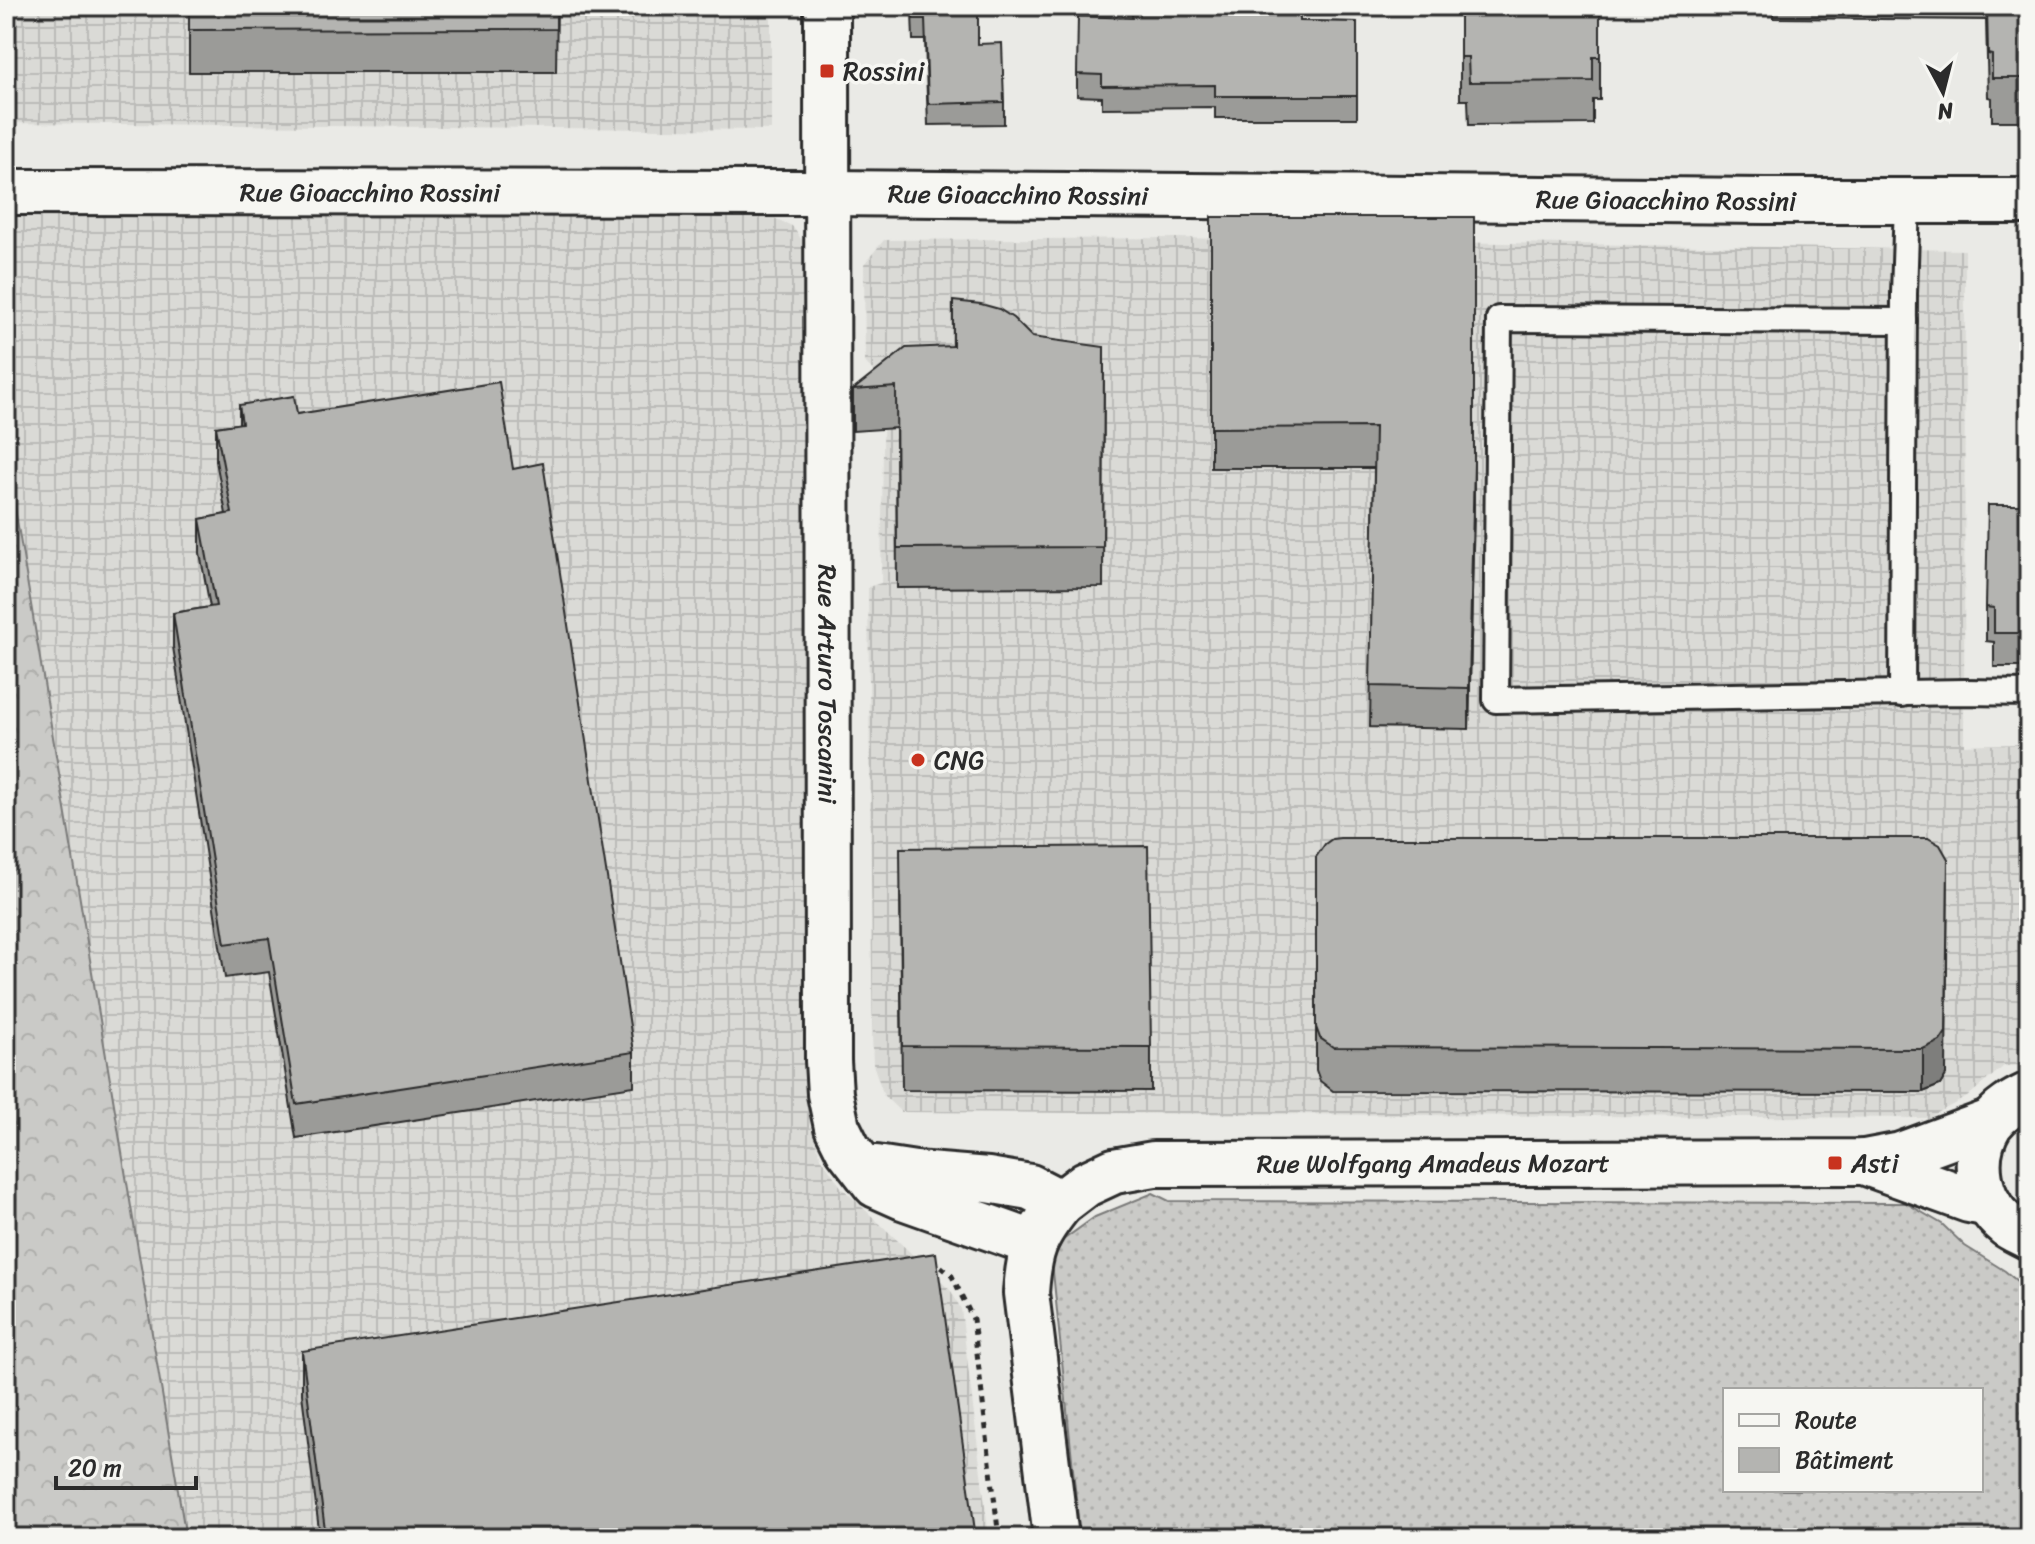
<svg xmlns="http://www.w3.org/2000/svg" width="2035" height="1544" viewBox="0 0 2035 1544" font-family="Sriracha,sans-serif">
<defs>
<pattern id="industrial-grid" width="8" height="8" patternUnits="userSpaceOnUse" patternTransform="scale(2)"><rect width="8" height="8" fill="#dadad6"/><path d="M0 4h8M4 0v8" fill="none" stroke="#bbbbb8"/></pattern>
<pattern id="grass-dots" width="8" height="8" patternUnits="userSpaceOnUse" patternTransform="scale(2)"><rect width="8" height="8" fill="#cacac7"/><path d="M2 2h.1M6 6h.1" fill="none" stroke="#aeaeab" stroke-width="1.8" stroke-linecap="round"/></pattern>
<pattern id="forest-crowns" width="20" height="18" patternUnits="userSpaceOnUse" patternTransform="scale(2)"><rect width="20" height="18" fill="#cacac7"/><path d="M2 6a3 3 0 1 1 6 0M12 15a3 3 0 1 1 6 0" fill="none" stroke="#aeaeab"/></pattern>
</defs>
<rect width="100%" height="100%" fill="#eaeae6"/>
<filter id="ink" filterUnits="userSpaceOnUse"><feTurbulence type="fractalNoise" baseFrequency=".0125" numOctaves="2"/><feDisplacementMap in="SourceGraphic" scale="16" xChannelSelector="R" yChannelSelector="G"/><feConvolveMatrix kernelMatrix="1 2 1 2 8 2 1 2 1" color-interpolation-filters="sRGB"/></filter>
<g filter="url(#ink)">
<!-- industrial -->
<g fill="url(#industrial-grid)">
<polygon points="6,6 771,6 771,130 6,123"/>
<polygon points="6,215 772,217 792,226 804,243 808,261 810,1126 821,1157 841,1187 951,1291 961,1309 989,1538 175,1538 6,466"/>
<polygon points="1173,238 1965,250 1964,745 2029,744 2029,1065 2004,1066 1967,1097 1928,1118 901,1112 884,1096 873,1064 868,587 881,583 884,383 865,362 864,264 884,240"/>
</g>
<!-- grass -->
<path fill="url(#grass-dots)" stroke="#7a7a79" stroke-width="2" fill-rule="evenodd" d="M1153,1193L1169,1201L1906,1203L1942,1224L1965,1246L2005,1271L2029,1291V1538H1080L1052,1262L1063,1240L1095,1217ZM1725,1390H1981V1490H1725Z"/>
<!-- forest -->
<polygon fill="url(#forest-crowns)" stroke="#7a7a79" stroke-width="2" points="6,454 186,1538 6,1538"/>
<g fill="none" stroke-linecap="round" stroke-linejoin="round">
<!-- service casing -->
<g stroke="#2b2b2b" stroke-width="30">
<g id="service">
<polyline points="1904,321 1499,319 1496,700 1965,692 2029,693"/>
<polyline points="1902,694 1904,294 1907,202"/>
</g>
</g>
<!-- minor casing -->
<g stroke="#2b2b2b" stroke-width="50">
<g id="minor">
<path id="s1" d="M6,192L828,193L1765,201H2029"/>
<path d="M2029,1095C2014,1102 2000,1110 1990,1124C1970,1156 1977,1202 2007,1225C2014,1230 2022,1233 2029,1237"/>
<polyline points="1864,1162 1969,1200 1989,1204"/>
<path id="s2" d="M1061,1203L1086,1184L1114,1171L1154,1164L1864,1162L1901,1155L1991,1122"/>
</g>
</g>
<!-- tertiary casing -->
<g stroke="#2b2b2b" stroke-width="50">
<g id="tertiary">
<path id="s3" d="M827,6L828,1061L830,1094L837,1127L848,1149L876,1185L903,1197L1033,1243"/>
<path d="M876,1168L915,1174L988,1180L1030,1187L1061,1203C1034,1236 1029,1250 1026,1293L1056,1538"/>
</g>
</g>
<!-- path -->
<polyline stroke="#2b2b2b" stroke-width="5" stroke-dasharray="6 6" stroke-linecap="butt" points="932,1259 952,1276 973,1319 999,1538"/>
<!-- service -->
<use href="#service" stroke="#f6f6f2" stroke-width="24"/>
<!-- minor -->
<use href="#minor" stroke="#f6f6f2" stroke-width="44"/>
<!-- tertiary -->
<use href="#tertiary" stroke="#f6f6f2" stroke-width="44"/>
</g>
<!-- wall -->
<g fill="#9b9b98" stroke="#2b2b2b" stroke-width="2">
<polygon points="189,6 557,6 556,72 189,72"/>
<polygon points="904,6 978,6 978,44 1004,102 1004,124 928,125 925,40 913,40 912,12 904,13"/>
<polygon points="1460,6 2029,6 2029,121 1992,121 1992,98 1988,97 1986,20 1773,18 1773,7 1600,8 1600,100 1593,100 1593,124 1469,125 1468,100 1460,100"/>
<polygon points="1300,21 1357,22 1357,118 1215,118 1215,107 1102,108 1102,97 1077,96 1077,74"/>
<polygon points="1211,217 1474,503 1469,729 1370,727 1374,468 1211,468"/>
<polygon points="953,346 1104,347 1103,587 897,588 896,428 853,431 853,390"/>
<polygon points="239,405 297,414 513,469 634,1052 634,1086 296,1138 269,972 225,978 173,647 173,613 210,607 200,553 200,519 226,514 216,461 216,427 239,424"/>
<polygon points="2029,505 2029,667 1994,667 1994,642 1986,641 1986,607"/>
<polygon points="1928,838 1946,1075 1940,1085 1923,1092 1333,1091 1320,1081 1316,1070 1316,857"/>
<polygon points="900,891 1151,1047 1151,1091 902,1090"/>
<polygon points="302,1351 976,1538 320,1538 302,1394"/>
</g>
<!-- shaded-wall -->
<g fill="#7e7e7c" stroke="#2b2b2b" stroke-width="2">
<polygon points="1474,217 1474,503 1469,729 1469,688"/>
<polygon points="1948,859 1946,1075 1940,1085 1923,1092 1923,1049"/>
</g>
<!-- building -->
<g fill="#b4b4b1" stroke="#2b2b2b" stroke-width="2">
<polygon points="189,6 556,6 556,29 189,30"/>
<polygon points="913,6 978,6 978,44 1002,43 1004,102 928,104 925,19 913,19"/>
<polygon points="1132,6 1300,6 1300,21 1357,22 1357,96 1215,96 1215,85 1102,86 1102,75 1077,74 1078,16 1132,18"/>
<polygon points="1460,6 1600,6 1600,57 1593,57 1593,81 1469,82 1468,57 1460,57"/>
<polygon points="1987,6 2029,6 2029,78 1992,78 1992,55 1988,54"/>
<polygon points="1211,217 1474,217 1474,462 1469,688 1370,686 1375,427 1211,428"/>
<polygon points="953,301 981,304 999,309 1013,318 1032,337 1104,347 1103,547 897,548 896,387 853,390 906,348 953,346"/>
<polygon points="499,382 513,469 543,463 634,1052 296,1104 269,938 225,944 173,613 216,606 200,519 232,513 216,427 242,423 239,405 294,396 297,414"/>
<polygon points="1988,505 2029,505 2029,633 1994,633 1994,608 1986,607"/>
<polygon points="1340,838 1928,838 1940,845 1948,859 1946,1032 1940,1041 1923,1049 1333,1047 1320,1038 1316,1027 1316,857 1325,844 1332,839"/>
<polygon points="1148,846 1151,1047 902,1046 900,848"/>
<polygon points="936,1253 976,1538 326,1538 302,1351"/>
</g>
</g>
<!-- markers -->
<g fill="#c8321e" stroke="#f6f6f2" stroke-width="3">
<rect x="819" y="63" width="16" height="16" rx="4"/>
<circle cx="918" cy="760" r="8"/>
<rect x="1827" y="1155" width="16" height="16" rx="4"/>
</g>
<g text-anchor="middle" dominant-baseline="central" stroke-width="7" stroke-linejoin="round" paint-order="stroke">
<!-- poi labels -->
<g font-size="26" fill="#2b2b2b" stroke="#f6f6f2" text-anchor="start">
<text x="843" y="71">Rossini</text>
<text x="934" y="760">CNG</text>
<text x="1851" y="1163">Asti</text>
</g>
<!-- street labels -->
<g font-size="26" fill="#2b2b2b" stroke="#f6f6f2">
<text stroke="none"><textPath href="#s1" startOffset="364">Rue Gioacchino Rossini</textPath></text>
<text stroke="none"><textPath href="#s1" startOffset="1012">Rue Gioacchino Rossini</textPath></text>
<text stroke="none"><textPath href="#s1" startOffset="1660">Rue Gioacchino Rossini</textPath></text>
<text stroke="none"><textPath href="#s3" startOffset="678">Rue Arturo Toscanini</textPath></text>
<text stroke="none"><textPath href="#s2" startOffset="382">Rue Wolfgang Amadeus Mozart</textPath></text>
</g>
</g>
<!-- margin -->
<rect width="2035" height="1544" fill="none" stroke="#f6f6f2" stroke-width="32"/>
<rect x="16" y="16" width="2003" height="1512" fill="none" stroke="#2b2b2b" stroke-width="3" filter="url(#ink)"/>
<!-- legend -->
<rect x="1723" y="1388" width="260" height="104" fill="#f6f6f2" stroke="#a5a5a2" stroke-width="2"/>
<rect x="1739" y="1414" width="40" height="12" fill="#f6f6f2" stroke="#a5a5a2" stroke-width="2"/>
<text x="1795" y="1428" font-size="24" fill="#2b2b2b">Route</text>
<rect x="1739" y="1448" width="40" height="24" fill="#b4b4b1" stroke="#a5a5a2" stroke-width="2"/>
<text x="1795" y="1468" font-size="24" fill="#2b2b2b">Bâtiment</text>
<!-- north arrow -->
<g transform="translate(1943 92) rotate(173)" stroke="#f6f6f2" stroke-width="6" paint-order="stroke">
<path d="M0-6L14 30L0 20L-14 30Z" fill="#2b2b2b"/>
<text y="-12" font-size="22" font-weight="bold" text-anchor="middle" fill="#2b2b2b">N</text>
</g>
<!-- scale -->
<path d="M56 1476v12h140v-12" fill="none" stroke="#2b2b2b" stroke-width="4"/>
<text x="68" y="1476" font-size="24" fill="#2b2b2b" stroke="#f6f6f2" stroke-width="6" paint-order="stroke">20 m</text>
</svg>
